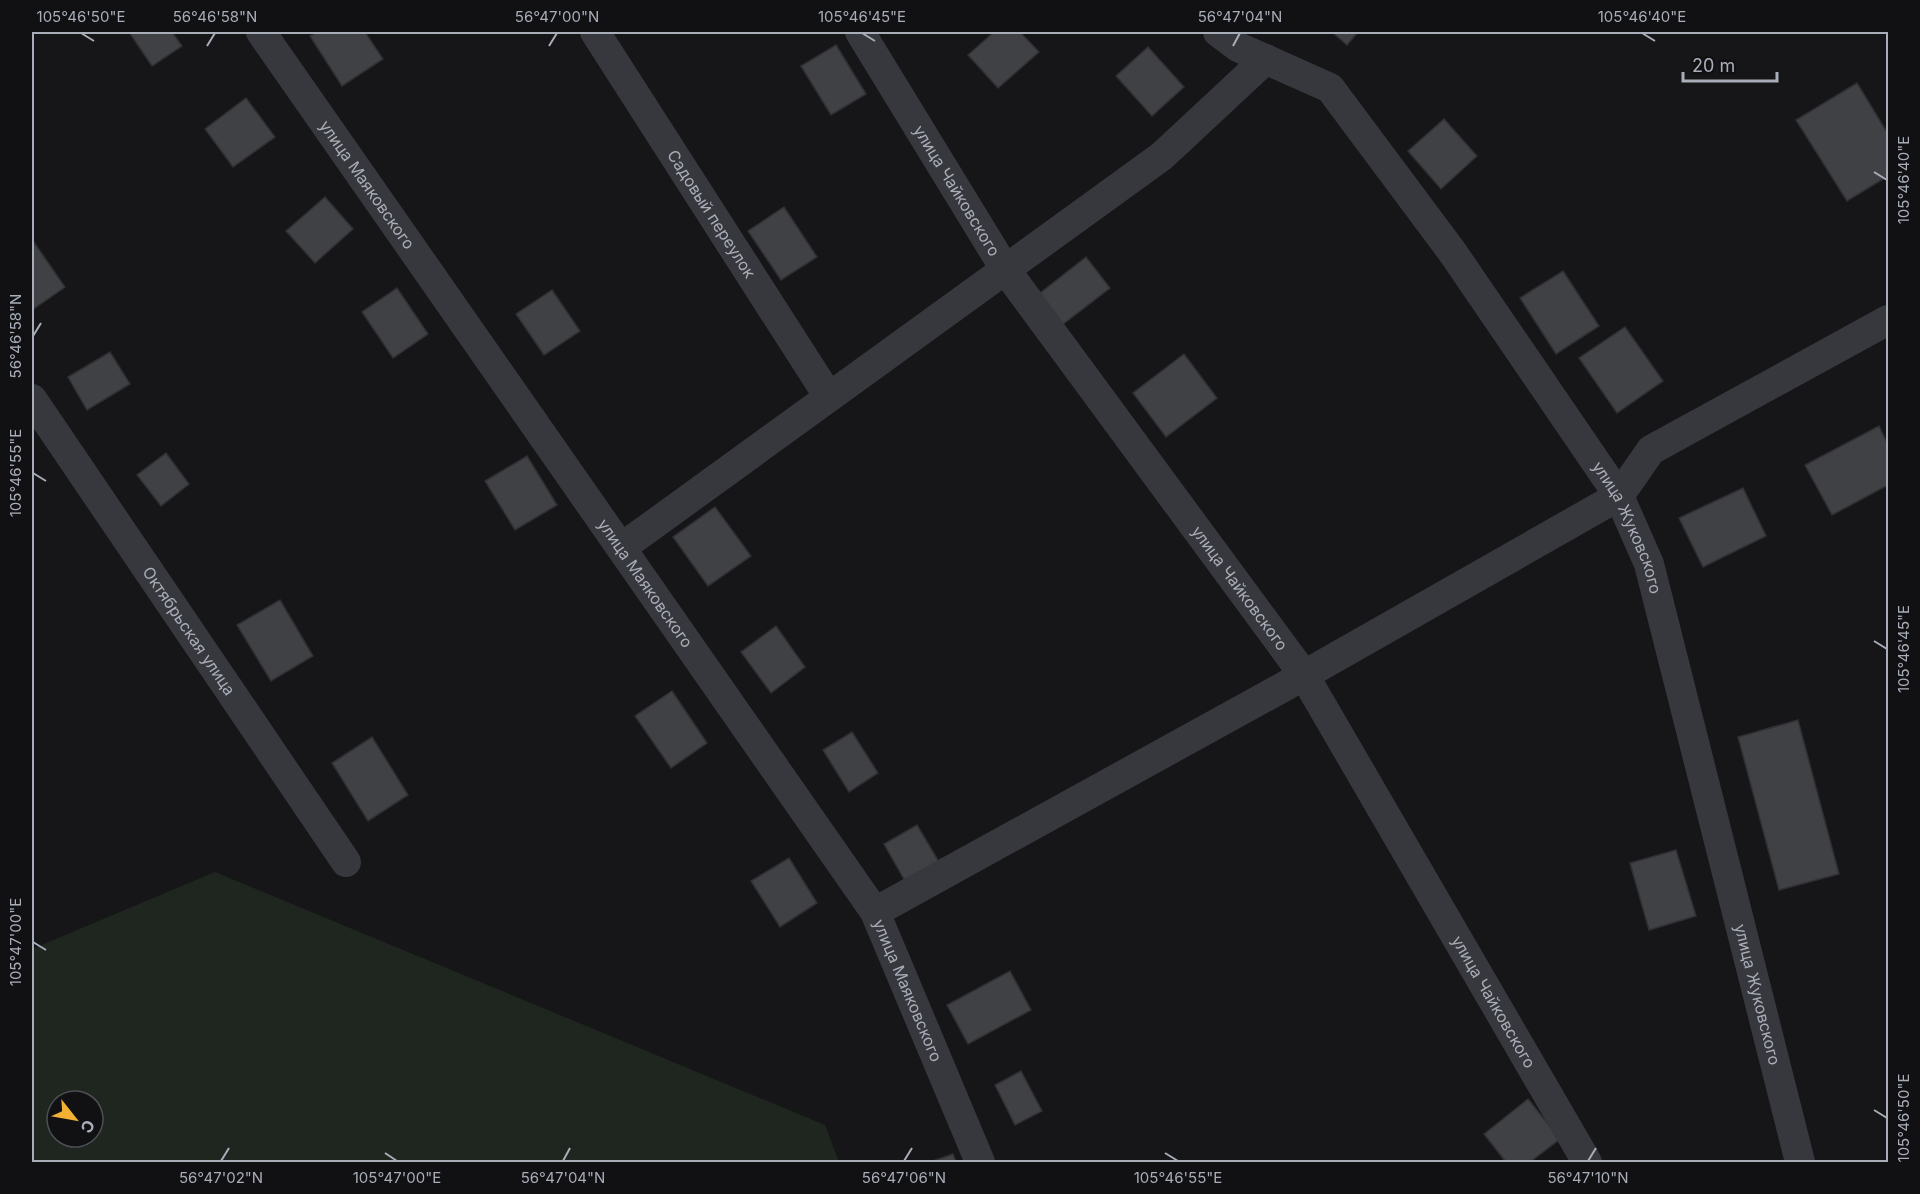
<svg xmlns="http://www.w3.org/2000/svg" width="1920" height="1194" viewBox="0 0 1920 1194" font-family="Inter,sans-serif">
<rect width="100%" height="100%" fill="#161618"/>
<!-- green -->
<path fill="#1e261f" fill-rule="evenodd" d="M215,872L825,1125L839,1162H32V949ZM57,1101H93V1137H57Z"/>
<!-- building -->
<g fill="#404145" stroke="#303034" stroke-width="1.5">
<polygon points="129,32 172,32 182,46 152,66"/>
<polygon points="317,32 365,32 383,59 342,86 310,36"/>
<polygon points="994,32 1020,32 1039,52 998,88 968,55"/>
<polygon points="1332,32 1358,32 1347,45"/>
<polygon points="836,45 866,94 831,115 801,66"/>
<polygon points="1148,47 1184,87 1152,116 1116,76"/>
<polygon points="1857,83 1888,134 1888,176 1847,201 1796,120"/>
<polygon points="246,98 275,137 233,167 205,129"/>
<polygon points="1444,119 1477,156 1441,189 1408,151"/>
<polygon points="325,197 353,229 315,263 286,231"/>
<polygon points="784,207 817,257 781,280 748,231"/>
<polygon points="33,241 65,287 32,310 32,243"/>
<polygon points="1086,257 1110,288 1062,325 1039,294"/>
<polygon points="1563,271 1599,326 1556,354 1520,298"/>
<polygon points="397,288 428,334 393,358 362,312"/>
<polygon points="552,290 580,331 544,355 516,314"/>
<polygon points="1625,327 1663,381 1617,413 1579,358"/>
<polygon points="110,352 130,384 87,410 68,377"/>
<polygon points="1184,354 1217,398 1166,437 1133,393"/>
<polygon points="1879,426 1888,445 1888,485 1832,515 1805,465"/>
<polygon points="166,453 189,484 161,506 137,475"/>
<polygon points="527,456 557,505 515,530 485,481"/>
<polygon points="1743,488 1766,536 1703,567 1679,518"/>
<polygon points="715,507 751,556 708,586 673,537"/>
<polygon points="280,600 313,656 271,681 237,625"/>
<polygon points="776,626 805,667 771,693 741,652"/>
<polygon points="672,691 707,743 671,768 635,716"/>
<polygon points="1798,720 1839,874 1779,890 1738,737"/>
<polygon points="852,732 878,773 849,792 823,750"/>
<polygon points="372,737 408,795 368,821 332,763"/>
<polygon points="917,825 939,862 905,881 884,844"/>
<polygon points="1676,850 1696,916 1649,930 1630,863"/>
<polygon points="789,858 817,903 780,927 751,881"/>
<polygon points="1010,971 1031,1010 968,1044 947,1005"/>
<polygon points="1021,1071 1042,1111 1015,1125 995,1085"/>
<polygon points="1528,1099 1560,1139 1530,1162 1506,1162 1484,1134"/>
<polygon points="953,1154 956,1162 930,1162"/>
</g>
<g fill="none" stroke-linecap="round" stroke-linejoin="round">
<!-- street -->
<g stroke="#37383d" stroke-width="30">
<path id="s1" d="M261,32L875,912L980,1162"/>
<path id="s2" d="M595,32L829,397"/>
<path id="s3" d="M860,32L1005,269L1304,675L1587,1162"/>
<path id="s4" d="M1218,32L1238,47L1330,88L1453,253L1619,496L1649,564L1800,1162"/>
<path id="s5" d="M32,399L346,862"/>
<polyline points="621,548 1162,156 1266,59"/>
<polyline points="875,912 1285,686 1619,496 1651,450 1888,320"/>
</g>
</g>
<!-- ticks -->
<path fill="none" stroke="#a8adb8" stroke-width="2" d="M81,33L94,41M862,33L875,41M1642,33L1655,41M207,46L215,33M549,46L557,33M1233,46L1240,33M1874,172L1887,180M33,336L41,323M33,473L46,481M1874,641L1887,649M33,942L46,950M1874,1110L1887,1118M385,1153L397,1161M1165,1153L1178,1161M221,1161L229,1148M563,1161L570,1148M904,1161L912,1148M1588,1161L1596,1148"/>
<g text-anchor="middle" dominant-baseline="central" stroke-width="4.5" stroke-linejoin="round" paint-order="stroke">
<!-- street labels -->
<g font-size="16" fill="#a8adb8" stroke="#111113">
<text stroke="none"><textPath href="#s1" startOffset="186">улица Маяковского</textPath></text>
<text stroke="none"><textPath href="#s3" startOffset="186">улица Чайковского</textPath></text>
<text stroke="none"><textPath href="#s2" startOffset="216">Садовый переулок</textPath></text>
<text stroke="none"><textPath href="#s4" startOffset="658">улица Жуковского</textPath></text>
<text stroke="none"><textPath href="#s1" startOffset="672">улица Маяковского</textPath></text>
<text stroke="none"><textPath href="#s3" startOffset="674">улица Чайковского</textPath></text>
<text stroke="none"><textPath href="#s5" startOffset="280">Октябрьская улица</textPath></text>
<text stroke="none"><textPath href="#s1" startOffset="1158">улица Маяковского</textPath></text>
<text stroke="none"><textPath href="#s4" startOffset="1144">улица Жуковского</textPath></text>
<text stroke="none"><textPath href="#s3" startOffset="1160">улица Чайковского</textPath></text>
</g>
</g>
<!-- border -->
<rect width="1920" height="1194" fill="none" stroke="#111113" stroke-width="66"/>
<!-- north arrow -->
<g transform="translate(75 1119) rotate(121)"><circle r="28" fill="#111113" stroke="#4d4f55" stroke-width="1.5"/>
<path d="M0-4.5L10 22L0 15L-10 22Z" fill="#f2b134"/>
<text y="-9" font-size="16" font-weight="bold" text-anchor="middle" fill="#a8adb8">С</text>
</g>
<!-- scale -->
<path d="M1683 72v9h94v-9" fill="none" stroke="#a8adb8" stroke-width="3"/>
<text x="1692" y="72" font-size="18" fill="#a8adb8" stroke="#111113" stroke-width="4.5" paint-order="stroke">20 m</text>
<rect x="33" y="33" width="1854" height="1128" fill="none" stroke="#a8adb8" stroke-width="2"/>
<g font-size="15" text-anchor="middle" fill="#a8adb8">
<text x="81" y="22">105°46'50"E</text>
<text x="215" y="22">56°46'58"N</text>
<text x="557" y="22">56°47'00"N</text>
<text x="862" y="22">105°46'45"E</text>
<text x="1240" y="22">56°47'04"N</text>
<text x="1642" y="22">105°46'40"E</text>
<text transform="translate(1904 180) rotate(-90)" y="5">105°46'40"E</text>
<text transform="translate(16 336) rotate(-90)" y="5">56°46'58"N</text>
<text transform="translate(16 473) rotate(-90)" y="5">105°46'55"E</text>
<text transform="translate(1904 649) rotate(-90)" y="5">105°46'45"E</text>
<text transform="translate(16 942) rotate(-90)" y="5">105°47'00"E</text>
<text transform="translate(1904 1118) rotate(-90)" y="5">105°46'50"E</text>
<text x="221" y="1183">56°47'02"N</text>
<text x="397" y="1183">105°47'00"E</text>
<text x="563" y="1183">56°47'04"N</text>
<text x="904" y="1183">56°47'06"N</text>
<text x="1178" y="1183">105°46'55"E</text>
<text x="1588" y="1183">56°47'10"N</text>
</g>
</svg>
